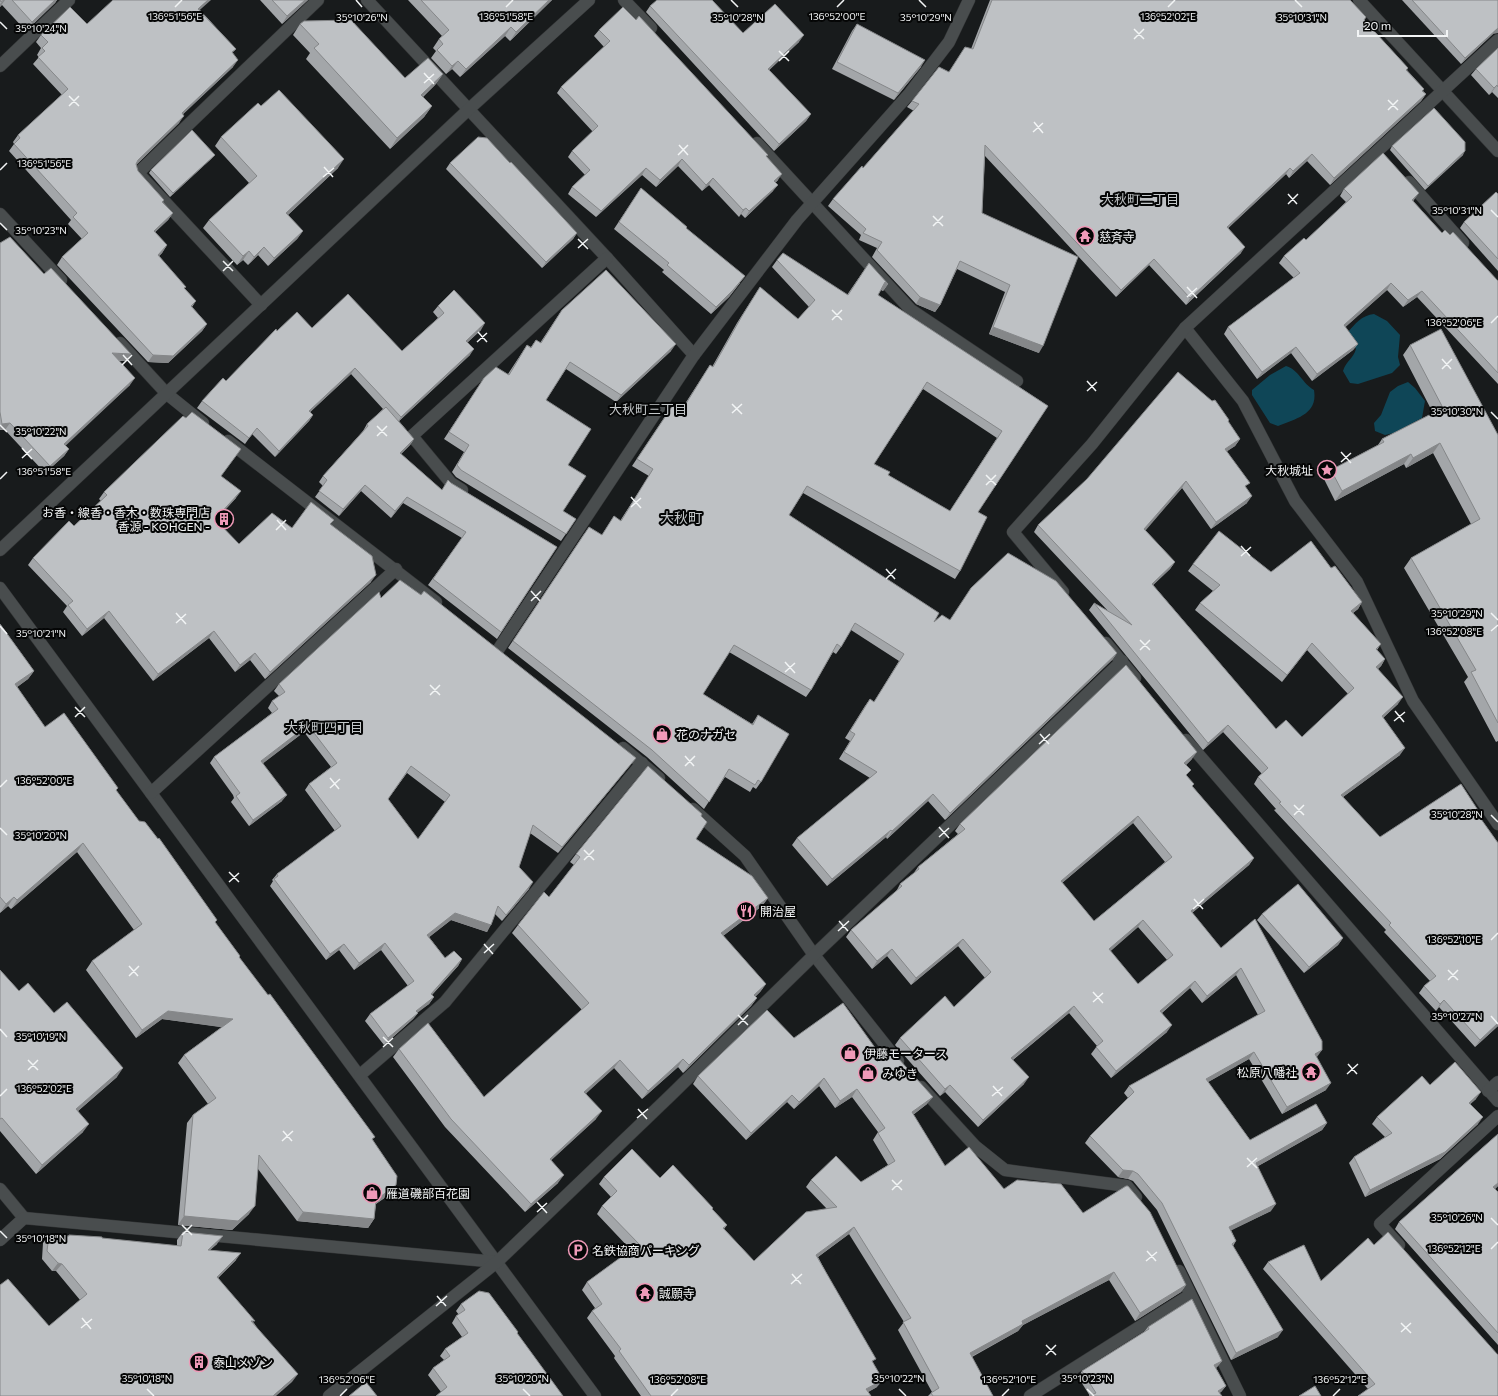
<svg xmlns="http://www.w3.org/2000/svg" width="1498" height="1396" viewBox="0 0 1498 1396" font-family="Commissioner,'Noto Sans JP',sans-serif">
<rect width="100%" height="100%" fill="#181b1c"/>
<!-- forest -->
<g fill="#0f4657">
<path d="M1374,314L1387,321L1400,335L1398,357L1400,365L1392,373L1358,384L1350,383L1343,371C1346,361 1353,359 1356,349L1347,333C1355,324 1362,315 1374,314Z"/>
<path d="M1286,366C1298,369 1303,384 1314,390C1318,414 1297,418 1278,426L1270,423L1252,395V390L1270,375Z"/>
<polygon points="1408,382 1415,388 1425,401 1422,418 1394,433 1385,435 1375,431 1374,423 1381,415 1390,392 1398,386"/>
</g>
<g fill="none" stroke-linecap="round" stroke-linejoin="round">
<!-- minor casing -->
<g stroke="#343637" stroke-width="13">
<g id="minor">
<polyline points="367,0 607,258 694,355"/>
<polyline points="624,0 651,28"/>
<polyline points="1359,0 1498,151"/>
<polyline points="0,66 69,0"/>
<polyline points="757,143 911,310 1017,381"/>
<polyline points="1409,182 1463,243"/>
<polyline points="0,214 61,280"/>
<polyline points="261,305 138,173 318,0"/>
<polyline points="1185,328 1243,401 1295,501 1357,582 1413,701 1498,824"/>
<polyline points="120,343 167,394 203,423"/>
<polyline points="228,441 436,602"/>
<polyline points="462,490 451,483 412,436 607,258"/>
<polyline points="0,550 469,109 589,0"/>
<polyline points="0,588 595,1396"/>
<polyline points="1063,592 1013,532 1092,444 1185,328 1498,40"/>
<polyline points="1106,643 1135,678"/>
<polyline points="498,650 694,355 797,220 910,93 949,42 969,0"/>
<polyline points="1186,740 1498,1101"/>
<polyline points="623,748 659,778"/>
<polyline points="151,793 396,569"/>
<polyline points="693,809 745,856 814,955 898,1061"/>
<polyline points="360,1075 445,1002 642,763"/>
<polyline points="921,1087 975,1146 1005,1170 1127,1186 1136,1197"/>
<polyline points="1488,1091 1498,1082"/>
<polyline points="0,1189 24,1218"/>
<polyline points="0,1240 24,1218 497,1262"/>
<polyline points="1399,1245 1380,1224 1498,1116"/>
<polyline points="1179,1271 1240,1396"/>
<polyline points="329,1396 497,1262 672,1094 814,955 1122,661"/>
<polyline points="1030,1396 1190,1295"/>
</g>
</g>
<!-- minor -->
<use href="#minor" stroke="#494d4e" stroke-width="12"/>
</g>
<!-- wall -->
<g fill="#a3a6a9" fill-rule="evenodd">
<polygon points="0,0 57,0 55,3 26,31 2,5 0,7"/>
<polygon points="260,0 308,0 282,24"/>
<polygon points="408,0 552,0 510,41 505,36 460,77 452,69 446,74 431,58 436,51 433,48 439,39 442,36"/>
<polygon points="990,0 1350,0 1366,17 1364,20 1408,68 1407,70 1424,89 1423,91 1426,94 1421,101 1330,185 1307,161 1289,178 1286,174 1228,228 1241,253 1186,305 1149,265 1116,297 985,156 982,213 1039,353 989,334 1005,292 957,269 940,305 935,312 916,304 872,257 877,248 859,240 861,235 828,206 833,199 863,168 914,111 907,107 912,101 949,72 971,49"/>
<polygon points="1402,0 1498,0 1493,34 1461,64"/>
<polygon points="650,6 743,33 799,42 769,70 811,114 806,121 774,151 646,12"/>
<polygon points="200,10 236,49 232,53 233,67 183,114 179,123 136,165 138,171 164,200 163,202 173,213 168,220 155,232 167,245 162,253 159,256 185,289 196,301 192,307 207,324 202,331 168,363 148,362 57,265 62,257 82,239 68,224 71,220 9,151 14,144 13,142 18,135 62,95 33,64 39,57 37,55 41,48 36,42 41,35 87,24"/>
<polygon points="636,20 768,155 766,157 778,180 775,183 773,191 745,218 741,214 739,217 709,185 702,191 678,166 656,187 642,175 596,217 568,194 572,187 585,175 568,157 572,151 593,132 557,93 561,87 604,47 594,36 599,30"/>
<polygon points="300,24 405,78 443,74 435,85 423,97 432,106 424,117 390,149 306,59 310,53 293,35"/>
<polygon points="857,24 921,67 894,100 832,69 852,31"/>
<polygon points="1498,48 1498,98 1492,92 1489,95 1471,75 1476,69"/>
<polygon points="261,106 338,168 288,215 303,231 297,239 268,266 258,255 248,265 243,260 237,265 203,228 209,220 249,183 215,146 221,137"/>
<polygon points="1392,146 1463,155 1425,190 1390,150"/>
<polygon points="212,158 170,197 149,173 151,170"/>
<polygon points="450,163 577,233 573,239 542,268 446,169"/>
<polygon points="641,188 686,228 740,283 729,297 711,314 662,272 664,270 614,229"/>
<polygon points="1344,189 1414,200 1413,201 1442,233 1450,235 1498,281 1498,384 1417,297 1403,307 1387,290 1345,327 1358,344 1353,350 1312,381 1291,353 1257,379 1224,334 1228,327 1294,278 1279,263 1284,256 1306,240 1346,202 1340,196"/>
<polygon points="1498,194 1498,271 1460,228 1464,222"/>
<polygon points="0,243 126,361 119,361 130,385 65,445 69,449 64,456 45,473 5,430 0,430"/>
<path d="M777,260L847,295L869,263L888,284L883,291L881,290L878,295L1048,406L978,512L960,571L955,579L803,493L789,515L934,622L950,620L1117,653L1112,660L945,820L928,801L887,839L886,837L827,886L792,845L797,838L870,778L839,759L850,741L845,738L865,706L870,699L874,702L899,661L851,630L841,647L836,654L833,652L811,690L806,697L729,652L703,694L752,724L758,715L761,782L756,789L753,787L750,792L725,777L704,809L647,757L508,648L584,534L602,535L614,516L620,521L649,476L632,466L668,412L681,410L710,365L712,367L737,323L760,287L798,319L809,307L772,267ZM923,389L997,438L950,511L888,475L874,464Z"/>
<polygon points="438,306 481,330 468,342 470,355 399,421 414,439 410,445 401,454 442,490 448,480 451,483 557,547 497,639 428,585 462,538 403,503 391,518 361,491 339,516 315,497 323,486 319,482 323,476 363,431 367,424 383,409 351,374 310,412 313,415 309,421 275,457 252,434 245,444 197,408 202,401 226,381 277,331 312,328 402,351 438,318 433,312"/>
<polygon points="562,310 671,351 616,402 566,369 546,400 568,465 563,511 576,519 561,541 456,477 452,472 464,452 444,439 484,378 508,374 527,345 531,347 536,340 540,343"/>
<polygon points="1410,345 1498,435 1498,741 1496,742 1464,682 1468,677 1404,568 1411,558 1471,524 1433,453 1406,468 1404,464 1335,501 1324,479 1331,470 1378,445 1382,439 1433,413 1403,355"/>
<polygon points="1228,422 1240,439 1235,446 1227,451 1246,488 1247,503 1211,529 1182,488 1145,530 1175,562 1170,569 1153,585 1276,729 1302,737 1348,694 1307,650 1282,682 1195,610 1200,603 1213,591 1188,571 1193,564 1271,572 1331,568 1362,602 1358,609 1353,613 1381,644 1377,650 1385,659 1381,666 1378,669 1398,704 1383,718 1400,755 1343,797 1380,837 1481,820 1498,843 1498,1026 1475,1047 1439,1007 1436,1011 1419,993 1424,986 1430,981 1384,932 1386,930 1274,810 1276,809 1254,784 1258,777 1262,774 1223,732 1203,750 1089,610 1094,603 1108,611 1034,532 1038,525"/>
<polygon points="221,476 236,498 215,520 239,544 292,528 330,525 371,582 265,679 250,660 235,672 209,638 153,681 104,618 82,636 63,612 67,606 28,565 33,558 74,526 101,501 99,499 104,492"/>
<path d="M381,598L631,764L558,853L530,833L519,867L529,889L502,921L495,914L487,932L451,920L429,937L445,958L462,959L458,966L432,995L434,997L429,1004L417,1012L418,1013L413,1019L384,1045L365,1021L370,1014L408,986L381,950L354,970L339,950L326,960L270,886L273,881L272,880L277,874L335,831L305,790L309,784L331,767L304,732L263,763L282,801L249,826L231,802L234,798L233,795L210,763L214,757L272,713L268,708L272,701L279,696L274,691L279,684ZM407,773L445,802L418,839L388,799Z"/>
<polygon points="0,624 34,671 28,679 17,687 45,727 116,791 240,956 239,957 373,1140 390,1194 376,1204 374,1219 368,1228 297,1221 258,1169 249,1214 232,1230 178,1225 187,1123 193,1115 208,1104 178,1063 184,1055 222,1027 162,1019 136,1038 86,970 92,961 134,930 77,852 11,909 8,906 0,913"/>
<path d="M1192,759L1186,765L1187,776L1192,786L1254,858L1249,865L1192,913L1221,948L1255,919L1317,1058L1326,1090L1282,1114L1249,1059L1208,1082L1250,1140L1327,1123L1322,1130L1258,1166L1271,1211L1231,1230L1236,1241L1233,1246L1278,1337L1231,1360L1157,1210L1133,1181L1128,1179L1118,1177L1085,1143L1090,1136L1128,1098L1124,1093L1129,1086L1258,1015L1236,975L1202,1003L1190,988L1162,1013L1167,1032L1111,1078L1091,1054L1097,1046L1069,1013L1013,1060L1024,1084L978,1127L945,1092L940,1096L895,1045L900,1038L954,1007L985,978L958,946L911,985L887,956L872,969L846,937L851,930L896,892L900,884L913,874L918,867L958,834L955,831L960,824ZM1133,823L1165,862L1094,921L1062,883ZM1138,927L1167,960L1138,984L1110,951Z"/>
<polygon points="701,816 696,839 768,898 762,906 723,936 766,984 760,992 755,997 757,998 751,1006 683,1073 678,1067 642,1099 614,1068 586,1093 596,1119 551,1160 558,1183 525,1212 445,1127 393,1057 399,1049 484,1097 582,1010 512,933 518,925 549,897 574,865 570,862 576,854"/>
<polygon points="1262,914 1343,938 1338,945 1304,973 1257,920"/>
<polygon points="0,970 19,991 54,1013 117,1077 78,1111 83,1132 36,1174 0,1131"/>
<polygon points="794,1038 881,1056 927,1104 913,1115 945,1166 1004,1189 1083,1213 1186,1285 1181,1292 1135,1321 1109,1280 1023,1325 1018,1331 972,1357 993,1396 928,1396 932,1392 898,1330 904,1322 849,1234 818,1257 873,1362 877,1387 868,1392 871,1396 641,1396 614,1358 615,1356 587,1318 592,1311 595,1308 582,1290 587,1282 631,1250 597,1214 602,1206 611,1197 599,1184 604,1177 660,1178 713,1208 712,1209 727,1225 724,1229 754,1261 827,1209 806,1187 811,1180 861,1182 888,1165 873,1140 878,1132 852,1097 835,1108 819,1086 794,1109 787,1102 746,1140 693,1084 698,1076"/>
<polygon points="1430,1085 1476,1099 1470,1104 1478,1124 1440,1159 1365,1197 1349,1163 1354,1157 1385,1137 1372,1124 1377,1117"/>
<polygon points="1498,1134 1498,1186 1495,1189 1498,1192 1498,1345 1395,1229 1399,1222"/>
<polygon points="183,1232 217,1244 210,1250 236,1260 218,1278 254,1323 292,1382 49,1326 80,1300 56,1271 52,1271 42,1259 43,1243 49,1235 68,1236 69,1235 177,1246 177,1240"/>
<polygon points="1374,1245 1497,1354 1368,1389 1263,1269 1268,1262 1321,1281"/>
<polygon points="461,1304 518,1332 441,1392 428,1375 433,1368 444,1360 440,1356 445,1349 462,1337 452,1323 456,1316 459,1315 456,1311"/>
<polygon points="1148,1327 1222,1361 1217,1367 1216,1368 1226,1386 1221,1392 1219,1393 1090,1396 1078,1377 1082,1371 1144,1332"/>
</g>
<!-- shaded-wall -->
<g fill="#858789">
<polygon points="4,0 5,0 0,7 0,4"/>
<polygon points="55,0 57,0 55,3 26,31 32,22"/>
<polygon points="208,0 211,0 193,16 198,9"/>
<polygon points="305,0 308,0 282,24 287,16"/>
<polygon points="549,0 552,0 510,41 516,32"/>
<polygon points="511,27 505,36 460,77 466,69"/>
<polygon points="1498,28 1498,33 1493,34 1461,64 1465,58"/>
<polygon points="804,35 799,42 763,76 768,69"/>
<polygon points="238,60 233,67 177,120 182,113"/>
<polygon points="925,60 921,67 894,100 898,93"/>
<polygon points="458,61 452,69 446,74 452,66"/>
<polygon points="443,74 435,85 413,105 421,95"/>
<polygon points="1497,85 1492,92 1489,95 1494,88"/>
<polygon points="1426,94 1421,101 1330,185 1334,178"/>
<polygon points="432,106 424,117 390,149 397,138"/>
<polygon points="811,114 806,121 774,151 779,144"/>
<polygon points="184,116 179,123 133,168 138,160"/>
<polygon points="1465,151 1463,155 1425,190 1428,186"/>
<polygon points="1312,154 1307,161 1289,178 1293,171"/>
<polygon points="215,155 212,158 170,197 173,193"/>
<polygon points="344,159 338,168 280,222 286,213"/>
<polygon points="682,159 678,166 656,187 660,180"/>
<polygon points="646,168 642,175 596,217 601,211"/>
<polygon points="1290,168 1286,174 1222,234 1227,227"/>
<polygon points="782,174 778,180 770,188 774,181"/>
<polygon points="713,178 709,185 702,191 706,185"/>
<polygon points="778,185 773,191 745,218 749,211"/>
<polygon points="1419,193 1414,200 1407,206 1412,200"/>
<polygon points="746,208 741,214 739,217 743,210"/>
<polygon points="173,213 168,220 149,238 154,231"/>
<polygon points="303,231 297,239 268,266 274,258"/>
<polygon points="577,233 573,239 542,268 546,262"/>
<polygon points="167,245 162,253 153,262 158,255"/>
<polygon points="264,247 258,255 248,265 254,257"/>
<polygon points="1245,247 1241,253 1186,305 1190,298"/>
<polygon points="249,251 243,260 237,265 243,256"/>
<polygon points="1154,259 1149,265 1116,297 1121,290"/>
<polygon points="745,276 729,297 711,314 716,307"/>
<polygon points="885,282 888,284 883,291 880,289"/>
<polygon points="1391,283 1387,290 1340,332 1344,325"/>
<polygon points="1422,291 1417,297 1403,307 1408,300"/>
<polygon points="920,297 940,305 935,312 916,304"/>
<polygon points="485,323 481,330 462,347 466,341"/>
<polygon points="207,324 202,331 168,363 148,362 153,355"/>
<polygon points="993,327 1043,346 1039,353 989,334"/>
<polygon points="676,344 671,351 616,402 621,395"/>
<polygon points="1358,344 1353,350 1312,381 1317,374"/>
<polygon points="1296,347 1291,353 1257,379 1262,372"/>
<polygon points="474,349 470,355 397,423 401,417"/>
<polygon points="112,353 131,354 126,361 107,360"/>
<polygon points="355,368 351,374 305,417 309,411"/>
<polygon points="135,378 130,385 60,451 64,444"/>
<polygon points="313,415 309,421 275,457 279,451"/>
<polygon points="10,423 5,430 0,430 0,426 2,424"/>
<polygon points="414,439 410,445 396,459 400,453"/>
<polygon points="1240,439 1235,446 1220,456 1225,449"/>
<polygon points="1440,443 1433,453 1406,468 1413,458"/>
<polygon points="69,449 64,456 45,473 50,466"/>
<polygon points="1411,454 1404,464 1335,501 1342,491"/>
<polygon points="1186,481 1182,488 1140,537 1144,529"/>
<polygon points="365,485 361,491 339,516 343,509"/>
<polygon points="241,491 236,498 210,527 215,519"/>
<polygon points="1252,496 1247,503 1211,529 1216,522"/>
<polygon points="407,497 403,503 391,518 395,511"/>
<polygon points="1175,562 1170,569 1147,591 1152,584"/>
<polygon points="376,575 371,582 265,679 270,672"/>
<polygon points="1362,602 1358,609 1346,618 1351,611"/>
<polygon points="109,611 104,618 82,636 87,629"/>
<polygon points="214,631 209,638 153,681 158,674"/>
<polygon points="1312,643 1307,650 1282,682 1287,675"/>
<polygon points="255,653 250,660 235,672 240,665"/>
<polygon points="1117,653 1112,660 945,820 950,813"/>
<polygon points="1385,659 1381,666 1371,674 1376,667"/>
<polygon points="34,671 28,679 9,693 15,684"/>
<polygon points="1403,697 1398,704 1377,723 1382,716"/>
<polygon points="308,725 304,732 257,768 261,761"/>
<polygon points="1228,725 1223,732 1203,750 1208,743"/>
<polygon points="1405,748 1400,755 1336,802 1341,795"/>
<polygon points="1197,752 1192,759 1180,770 1184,763"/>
<polygon points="636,758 631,764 558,853 562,847"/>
<polygon points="933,794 928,801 887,839 892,831"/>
<polygon points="287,795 282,801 249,826 253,820"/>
<polygon points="1138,816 1133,823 1056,888 1061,881"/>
<polygon points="891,830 886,837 827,886 832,879"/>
<polygon points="83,843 77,852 11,909 17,900"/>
<polygon points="1254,858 1249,865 1186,918 1191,911"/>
<polygon points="533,882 529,889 502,921 506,915"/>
<polygon points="14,897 8,906 0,913 6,904"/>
<polygon points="768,898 762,906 715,942 721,933"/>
<polygon points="455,913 491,925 487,932 451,920 423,942 427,935"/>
<polygon points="1143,920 1138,927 1104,957 1109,949"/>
<polygon points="1343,938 1338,945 1304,973 1309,967"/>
<polygon points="963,939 958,946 911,985 916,978"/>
<polygon points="385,943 381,950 354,970 359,963"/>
<polygon points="344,944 339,950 326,960 330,954"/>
<polygon points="892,949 887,956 872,969 877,961"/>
<polygon points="462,959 458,966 427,1000 431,994"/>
<polygon points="1241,968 1236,975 1202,1003 1207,996"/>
<polygon points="1195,981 1190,988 1155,1018 1160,1011"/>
<polygon points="766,984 760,992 748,1003 754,995"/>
<polygon points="434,997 429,1004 412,1017 416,1011"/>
<polygon points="757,998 751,1006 683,1073 689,1065"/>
<polygon points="1444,1000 1439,1007 1436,1011 1440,1004"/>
<polygon points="1074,1006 1069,1013 1006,1065 1011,1058"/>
<polygon points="168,1011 233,1019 227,1028 162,1019 136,1038 142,1030"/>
<polygon points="418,1013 413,1019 384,1045 388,1038"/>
<polygon points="1498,1023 1498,1026 1475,1047 1480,1040"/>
<polygon points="1172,1025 1167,1032 1111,1078 1116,1071"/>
<polygon points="1322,1050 1317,1057 1310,1061 1315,1054"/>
<polygon points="1254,1052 1249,1059 1201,1086 1206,1079"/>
<polygon points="683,1059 678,1067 642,1099 648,1091"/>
<polygon points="620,1060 614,1068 579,1100 584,1092"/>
<polygon points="123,1068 117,1077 70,1118 76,1109"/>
<polygon points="1029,1077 1024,1084 978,1127 983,1120"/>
<polygon points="824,1078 819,1086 794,1109 799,1102"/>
<polygon points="1331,1083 1326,1090 1282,1114 1287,1107"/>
<polygon points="950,1085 945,1092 940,1096 945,1089"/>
<polygon points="857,1089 852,1097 835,1108 840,1101"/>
<polygon points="1481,1092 1476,1099 1465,1109 1469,1103"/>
<polygon points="792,1095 787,1102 746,1140 751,1133"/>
<polygon points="933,1097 927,1104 907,1119 912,1112"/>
<polygon points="602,1111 596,1119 544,1167 550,1159"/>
<polygon points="1483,1117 1478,1124 1440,1159 1365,1197 1370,1190"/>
<polygon points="1327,1123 1322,1130 1251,1170 1256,1163"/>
<polygon points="89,1124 83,1132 36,1174 42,1165"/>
<polygon points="1123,1170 1133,1171 1128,1179 1118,1177"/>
<polygon points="564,1175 558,1183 525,1212 531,1204"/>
<polygon points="1498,1183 1498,1186 1489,1194 1493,1187"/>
<polygon points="396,1185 390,1194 370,1208 376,1200"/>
<polygon points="1276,1204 1271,1211 1224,1234 1229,1227"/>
<polygon points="255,1206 249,1214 232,1230 178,1225 184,1216"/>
<polygon points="303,1212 374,1219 368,1228 297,1221"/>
<polygon points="854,1227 849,1234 811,1262 816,1255"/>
<polygon points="223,1236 217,1244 202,1257 208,1250"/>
<polygon points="241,1253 236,1260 211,1285 217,1277"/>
<polygon points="58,1263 62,1264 56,1271 52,1271"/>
<polygon points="1114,1272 1109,1280 1023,1325 1018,1331 965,1360 970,1353 1022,1321"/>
<polygon points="1186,1285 1181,1292 1135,1321 1140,1313"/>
<polygon points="1283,1330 1278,1337 1231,1360 1236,1353"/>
<polygon points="1222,1361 1217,1367 1210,1371 1214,1365"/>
<polygon points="298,1374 292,1382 276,1396 273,1396"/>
<polygon points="883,1380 877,1387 861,1396 866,1389"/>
<polygon points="1226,1386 1221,1392 1215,1396 1218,1391"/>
</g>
<!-- building -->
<g fill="#bec1c4" stroke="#858789" fill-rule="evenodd">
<polygon points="0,0 4,0 1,2"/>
<polygon points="12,0 55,0 32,22"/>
<polygon points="113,0 208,0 198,9 236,49 232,52 238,60 182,113 184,116 138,160 136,164 138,171 164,200 162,202 173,213 154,231 167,245 158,255 186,287 184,288 196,301 191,306 207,324 173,356 153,355 62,257 88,233 73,217 77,213 14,144 20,138 18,135 68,89 38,57 45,51 42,48 48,42 41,35 70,7 87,24"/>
<polygon points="272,0 305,0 287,16"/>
<polygon points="421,0 549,0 516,32 511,27 466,69 458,61 452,66 437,50 443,44 439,39 449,30"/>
<polygon points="657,0 712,0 743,33 775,4 804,35 768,69 811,114 779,144 650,6"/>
<polygon points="992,0 1350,0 1366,17 1364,20 1408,68 1406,70 1424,89 1422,91 1426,94 1334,178 1312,154 1293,171 1290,168 1227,227 1245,247 1190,298 1154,259 1121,290 985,145 982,213 1078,257 1043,346 993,327 1010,285 960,261 940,305 920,297 877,250 882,242 863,233 866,229 833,199 862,166 863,168 919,104 912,101 939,67 949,72 965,47 973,49"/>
<polygon points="1412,0 1498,0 1498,28 1465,58"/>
<polygon points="623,7 636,20 639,16 768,155 766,156 782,174 774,181 778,185 749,211 746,208 743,210 713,178 706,185 682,159 660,180 646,168 601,211 572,187 590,170 572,151 598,126 561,87 610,41 599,30"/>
<polygon points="351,20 405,78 428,58 443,74 421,95 432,106 397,138 314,48 319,44 300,24 304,21"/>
<polygon points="857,24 925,60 898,93 837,62"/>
<polygon points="1498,48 1498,87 1497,85 1494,88 1476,69"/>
<polygon points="279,90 344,159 286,213 303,231 274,258 264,247 254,257 249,251 243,256 209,220 257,176 221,137 258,103 261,106"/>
<polygon points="1434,108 1465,142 1465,151 1428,186 1392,146"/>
<polygon points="192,130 215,155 173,193 151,170"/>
<polygon points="478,137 487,138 510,163 511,162 577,233 546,262 450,163"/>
<polygon points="1383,153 1419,193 1412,200 1442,233 1445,230 1450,235 1453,232 1498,281 1498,373 1422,291 1408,300 1391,283 1344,325 1358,344 1317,374 1296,347 1262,372 1228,327 1300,273 1284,256 1304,238 1306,240 1352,197 1344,189"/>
<polygon points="641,188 687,227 686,228 745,276 733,290 716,307 667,265 669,263 619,222"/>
<polygon points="1496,192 1498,194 1498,259 1464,222"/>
<polygon points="10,237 44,274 51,268 131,354 112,353 135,378 64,444 69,449 50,466 10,423 2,424 0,412 0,243"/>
<path d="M783,253L848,295L869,263L888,284L885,282L878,295L1048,406L978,512L987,517L960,571L807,486L789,515L939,613L934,622L942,615L950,620L971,588L1008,553L1056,581L1117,653L950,813L933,794L892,831L891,830L832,879L797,838L877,772L844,752L855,734L850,731L870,699L874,702L904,654L855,623L841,647L837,644L811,690L734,645L703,694L753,725L758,715L789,734L761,782L758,780L755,785L729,769L709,802L652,750L513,641L589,527L602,535L614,516L621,521L653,469L637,459L673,405L682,410L710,365L713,367L742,316L760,287L798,319L815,300L777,260ZM927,382L1002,431L950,511L888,475L890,472L874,464Z"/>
<polygon points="606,270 676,344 621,395 570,362 546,400 591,429 568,465 586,476 563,511 576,519 566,534 461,470 457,465 469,445 449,432 484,378 496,367 509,375 527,345 531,348 536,340 541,343 562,310"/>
<polygon points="454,290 485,323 466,341 474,349 401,417 355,368 309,411 313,415 279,451 257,428 249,438 202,401 223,378 226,381 276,329 277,331 297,312 312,328 348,294 402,351 444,313 438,306"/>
<polygon points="1441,329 1498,435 1498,723 1471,672 1476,670 1411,558 1480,519 1440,443 1413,458 1411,454 1342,491 1331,470 1384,442 1382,439 1443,408 1410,345"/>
<polygon points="1178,372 1212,401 1215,400 1229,420 1228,421 1240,439 1225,449 1250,483 1245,486 1252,496 1216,522 1186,481 1144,529 1175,562 1152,584 1276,729 1286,720 1302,737 1354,688 1312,643 1287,675 1200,603 1220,585 1193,564 1219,531 1271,572 1311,541 1331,568 1335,566 1362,602 1351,611 1381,644 1376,649 1385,659 1376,667 1403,697 1382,716 1405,748 1341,795 1380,837 1461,784 1483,818 1481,819 1498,843 1498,1023 1480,1040 1444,1000 1440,1004 1424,986 1436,976 1389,925 1391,923 1279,803 1281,802 1258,777 1268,768 1228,725 1208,743 1094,603 1132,625 1038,525 1087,479"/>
<polygon points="386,407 414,439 400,453 442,490 448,480 451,483 557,547 501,632 433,579 466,532 407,497 395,511 365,485 343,509 319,491 327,480 323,476 368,426 367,424"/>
<polygon points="192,412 241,449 221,476 241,491 215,519 239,544 272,513 292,528 311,502 334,520 330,524 372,556 376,575 270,672 255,653 240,665 214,631 158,674 109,611 87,629 68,605 73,601 33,558 69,521 74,526 107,495 104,492 133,464 183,416 186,418"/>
<path d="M400,580L421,595L424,591L636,758L562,847L533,825L519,867L533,882L506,915L498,906L491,925L455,913L427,935L445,958L454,951L462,959L431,994L434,997L416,1011L418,1013L388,1038L370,1014L414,981L385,943L359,963L344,944L330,954L274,879L278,876L277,874L341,826L309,784L337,763L308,725L261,761L287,795L253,820L236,796L240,793L237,789L214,757L278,709L272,701L285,692L279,684L379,592L381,598ZM411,766L450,795L418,839L388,799Z"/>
<polygon points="0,624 34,671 15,684 45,727 64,713 118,788 116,790 139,821 145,822 158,839 159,838 217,920 215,922 240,956 239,957 268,995 270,994 375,1137 372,1139 397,1176 396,1185 376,1200 374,1219 303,1212 259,1155 255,1206 238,1221 184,1216 193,1115 216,1098 184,1055 233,1019 168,1011 142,1030 92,961 142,924 83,843 17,900 14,897 6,904 0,897"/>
<path d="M1126,665L1197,752L1184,763L1191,770L1186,775L1194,784L1192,786L1254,858L1191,911L1221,948L1255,919L1322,1041V1050L1315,1054L1331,1083L1287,1107L1254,1052L1206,1079L1250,1140L1316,1104L1327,1123L1256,1163L1276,1204L1229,1227L1236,1241L1232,1244L1283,1330L1236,1353L1162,1203L1138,1174L1133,1171L1123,1170L1090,1136L1134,1092L1129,1086L1265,1011L1241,968L1207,996L1195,981L1160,1011L1172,1025L1116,1071L1096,1047L1103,1041L1074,1006L1011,1058L1029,1077L983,1120L950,1085L945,1089L900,1038L945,996L954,1007L991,972L963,939L916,978L892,949L877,961L851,930L902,886L900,884L919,869L918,867L965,829L960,824ZM1138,816L1172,857L1094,921L1061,881ZM1143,920L1173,955L1138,984L1109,949Z"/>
<polygon points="648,766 702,814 701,816 707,822 696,839 752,876 768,898 721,933 766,984 754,995 757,998 689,1065 683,1059 648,1091 620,1060 584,1092 602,1111 550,1159 564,1175 531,1204 451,1119 399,1049 428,1023 484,1097 589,1003 518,925 544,892 549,897 580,857 576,854"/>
<polygon points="1298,884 1343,938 1309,967 1262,914"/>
<polygon points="0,970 19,991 28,983 54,1013 67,1002 123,1068 76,1109 89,1124 42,1165 2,1118 0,1119"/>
<polygon points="843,1003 881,1056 889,1048 933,1097 912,1112 945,1166 969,1147 1004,1189 1017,1180 1061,1184 1083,1213 1126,1186 1128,1186 1150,1212 1186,1285 1140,1313 1114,1272 1022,1321 1023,1324 970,1353 993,1396 933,1396 931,1393 939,1388 903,1322 911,1318 854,1227 816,1255 876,1359 872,1361 883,1380 866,1389 871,1396 651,1396 619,1351 621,1349 592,1311 602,1304 587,1282 639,1244 602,1206 617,1191 604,1177 632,1149 660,1178 673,1165 713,1208 712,1209 727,1225 723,1228 754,1261 806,1212 837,1207 811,1180 836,1156 861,1182 895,1161 878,1133 885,1128 857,1089 840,1101 824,1078 799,1102 792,1095 751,1133 698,1076 767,1010 794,1038"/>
<polygon points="1455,1062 1481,1092 1469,1103 1483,1117 1445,1152 1370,1190 1354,1157 1392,1133 1377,1117 1422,1076 1430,1085"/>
<polygon points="1498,1134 1498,1183 1493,1187 1498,1192 1498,1333 1399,1222"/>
<polygon points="183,1232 223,1236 208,1250 241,1253 217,1277 255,1321 251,1321 298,1374 273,1396 0,1396 0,1285 8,1279 49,1326 87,1294 62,1264 58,1263 47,1251 49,1235 69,1236 69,1235 102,1237 102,1238 181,1246"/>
<polygon points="1388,1232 1498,1355 1498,1396 1358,1396 1375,1384 1268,1262 1304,1245 1321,1281 1368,1238 1374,1245"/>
<polygon points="479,1291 489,1293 518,1332 517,1333 563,1396 436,1396 447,1387 433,1368 450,1356 445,1349 468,1333 456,1316 465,1310 461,1304"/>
<polygon points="1192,1299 1222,1361 1214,1365 1226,1386 1218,1391 1222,1396 1089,1396 1096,1393 1082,1371 1149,1329 1148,1327"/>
<polygon points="366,1382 377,1396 349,1396"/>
<polygon points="1315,1386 1321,1396 1299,1396"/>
</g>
<!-- ticks -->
<path fill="none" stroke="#f2f4f5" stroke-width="1.5" d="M356,0L362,7M731,0L738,7M919,0L926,7M1295,0L1302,7M175,7L182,0M506,7L513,0M837,7L844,0M1168,7L1175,0M0,22L7,29M1134,29L1144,39M1134,39L1144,29M779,51L789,61M779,61L789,51M424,73L434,84M424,83L434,74M69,96L79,106M1388,100L1398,110M69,106L79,96M1388,110L1398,100M1034,122L1043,133M1033,132L1043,123M679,145L688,155M678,155L688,145M324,167L333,177M0,170L7,163M323,177L334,168M1288,194L1297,204M1288,204L1298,194M1491,210L1498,217M933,216L943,226M0,223L7,230M933,226L943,216M578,239L588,249M578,248L588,239M223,261L233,271M223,271L233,261M1187,287L1197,298M1187,297L1197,288M832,310L842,320M832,320L842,310M1491,323L1498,316M478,332L487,342M477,342L487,333M123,355L132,365M1442,359L1451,369M122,365L132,355M1442,369L1452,359M1087,381L1096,391M1087,391L1097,382M732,404L742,414M1491,412L1498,419M732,413L742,404M0,425L7,432M377,426L387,436M377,436L387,426M22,448L32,459M1341,452L1351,463M22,458L32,449M1341,462L1351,453M986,475L996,485M0,479L7,472M986,485L996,475M631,497L641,508M631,507L641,498M277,520L286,530M276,530L286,520M1241,546L1250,556M1241,556L1251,547M886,569L895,579M886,579L896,569M531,591L540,601M531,601L541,591M176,613L186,624M1491,613L1498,620M176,623L186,614M0,626L7,634M1491,631L1498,625M1140,640L1150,650M1140,650L1150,640M785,662L795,673M785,672L795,663M430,685L440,695M430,695L440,685M75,707L85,717M1395,711L1404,722M75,717L85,707M1394,721L1405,712M1040,734L1049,744M1039,744L1050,734M685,756L694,766M685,766L695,756M330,778L339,789M0,787L7,780M330,788L340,779M1294,805L1304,815M1294,815L1304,805M1491,815L1498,822M939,827L949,838M0,828L7,835M939,837L949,828M584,850L594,860M584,860L594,850M229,872L239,882M229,882L239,873M1194,899L1203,909M1193,909L1204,899M839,921L848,931M838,931L849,921M1491,940L1498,933M484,944L493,954M484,953L494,944M129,966L138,976M1448,970L1458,980M129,976L139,966M1448,980L1458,970M1093,992L1103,1003M1093,1002L1103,993M738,1015L748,1025M1491,1016L1498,1024M738,1025L748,1015M0,1029L7,1037M383,1037L393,1047M383,1047L393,1038M28,1060L38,1070M1348,1064L1357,1074M28,1070L38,1060M1347,1074L1358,1064M993,1086L1002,1096M0,1096L7,1089M992,1096L1003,1087M638,1109L647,1119M637,1118L648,1109M283,1131L292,1141M282,1141L293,1131M1247,1158L1257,1168M1247,1167L1257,1158M892,1180L902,1190M892,1190L902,1180M537,1202L547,1213M537,1212L547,1203M1491,1218L1498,1225M182,1225L192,1235M0,1231L7,1238M182,1235L192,1225M1491,1249L1498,1242M1147,1251L1156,1261M1146,1261L1157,1252M792,1274L801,1284M791,1284L802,1274M437,1296L446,1306M436,1306L447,1296M82,1318L91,1329M1401,1323L1411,1333M81,1328L92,1319M1401,1332L1411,1323M1046,1345L1056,1355M1046,1355L1056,1345M147,1389L154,1396M523,1389L530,1396M899,1389L906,1396M1087,1389L1094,1396M340,1396L347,1389M671,1396L678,1389M1002,1396L1009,1389M1333,1396L1340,1389"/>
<!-- icons -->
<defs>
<g id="temple-ring" transform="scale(1)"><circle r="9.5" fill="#050606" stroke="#ef9ab8" stroke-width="1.5"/><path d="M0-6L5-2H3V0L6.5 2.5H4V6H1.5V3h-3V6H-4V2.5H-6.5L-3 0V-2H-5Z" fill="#ef9ab8"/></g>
<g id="sight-ring" transform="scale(1)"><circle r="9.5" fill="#050606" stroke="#ef9ab8" stroke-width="1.5"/><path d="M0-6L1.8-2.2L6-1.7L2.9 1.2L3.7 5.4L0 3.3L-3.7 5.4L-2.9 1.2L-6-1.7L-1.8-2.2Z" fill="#ef9ab8"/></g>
<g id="building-ring" transform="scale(1)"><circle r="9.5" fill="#050606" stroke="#ef9ab8" stroke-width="1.5"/><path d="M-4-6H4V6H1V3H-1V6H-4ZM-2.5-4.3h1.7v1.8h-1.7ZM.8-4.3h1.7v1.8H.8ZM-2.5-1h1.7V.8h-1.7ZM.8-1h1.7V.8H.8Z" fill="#ef9ab8"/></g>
<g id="shop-ring" transform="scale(1)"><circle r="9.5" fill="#050606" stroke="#ef9ab8" stroke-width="1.5"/><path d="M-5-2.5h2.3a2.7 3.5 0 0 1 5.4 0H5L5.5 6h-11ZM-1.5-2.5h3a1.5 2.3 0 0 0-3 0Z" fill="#ef9ab8"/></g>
<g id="restaurant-ring" transform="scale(1)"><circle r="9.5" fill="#050606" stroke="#ef9ab8" stroke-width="1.5"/><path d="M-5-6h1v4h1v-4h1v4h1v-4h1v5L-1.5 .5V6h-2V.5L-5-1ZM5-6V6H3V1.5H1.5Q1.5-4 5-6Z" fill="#ef9ab8"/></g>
<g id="parking-ring" transform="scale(1)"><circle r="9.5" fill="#050606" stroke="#ef9ab8" stroke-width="1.5"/><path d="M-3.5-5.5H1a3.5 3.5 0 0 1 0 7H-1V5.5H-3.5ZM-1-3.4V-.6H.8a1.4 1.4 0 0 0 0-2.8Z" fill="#ef9ab8"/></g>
</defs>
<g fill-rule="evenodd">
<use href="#temple-ring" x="1085" y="236"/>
<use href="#sight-ring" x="1327" y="470"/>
<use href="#building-ring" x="224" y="519"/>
<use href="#shop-ring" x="662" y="734"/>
<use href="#restaurant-ring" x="746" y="911"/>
<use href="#shop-ring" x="850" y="1053"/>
<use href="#temple-ring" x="1311" y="1072"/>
<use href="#shop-ring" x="868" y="1073"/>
<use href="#shop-ring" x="372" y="1193"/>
<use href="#parking-ring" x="578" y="1250"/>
<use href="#temple-ring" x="645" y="1293"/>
<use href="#building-ring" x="199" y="1362"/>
</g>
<g text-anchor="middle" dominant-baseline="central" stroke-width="4" stroke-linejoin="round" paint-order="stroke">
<!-- poi labels -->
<g font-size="12" fill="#f2f4f5" stroke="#050606" text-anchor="start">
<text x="1099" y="236">慈斉寺</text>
<text x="1313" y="470" text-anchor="end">大秋城址</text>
<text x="210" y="512" text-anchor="end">お香・線香・香木・数珠専門店<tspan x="210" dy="14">香源 - KOHGEN -</tspan></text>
<text x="676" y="734">花のナガセ</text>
<text x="760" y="911">開治屋</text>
<text x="864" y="1053">伊藤モータース</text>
<text x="1297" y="1072" text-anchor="end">松原八幡社</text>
<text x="882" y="1073">みゆき</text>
<text x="386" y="1193">雁道磯部百花園</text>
<text x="592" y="1250">名鉄協商パーキング</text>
<text x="659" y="1293">誠願寺</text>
<text x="213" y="1362">泰山メゾン</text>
</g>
<!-- neighbourhood labels -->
<g font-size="13" fill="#c4c8ca" stroke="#050606">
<text x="1140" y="199">大秋町二丁目</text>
<text x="648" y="409">大秋町三丁目</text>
<text x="324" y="727">大秋町四丁目</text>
</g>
<!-- quarter labels -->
<g font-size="14" fill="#c4c8ca" stroke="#050606">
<text x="681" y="517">大秋町</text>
</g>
</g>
<g font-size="10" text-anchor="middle" fill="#f2f4f5" stroke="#050606" stroke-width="4" stroke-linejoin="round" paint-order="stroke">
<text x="175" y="20">136°51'56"E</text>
<text x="506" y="20">136°51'58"E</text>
<text x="837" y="20">136°52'00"E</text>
<text x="1168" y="20">136°52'02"E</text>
<text x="362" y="21">35°10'26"N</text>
<text x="738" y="21">35°10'28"N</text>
<text x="926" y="21">35°10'29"N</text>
<text x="1302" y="21">35°10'31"N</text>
<text x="41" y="32">35°10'24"N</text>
<text x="44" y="167">136°51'56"E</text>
<text x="1457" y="214">35°10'31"N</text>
<text x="41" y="234">35°10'23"N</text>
<text x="1454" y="326">136°52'06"E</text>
<text x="1457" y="415">35°10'30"N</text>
<text x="41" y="435">35°10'22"N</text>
<text x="44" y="475">136°51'58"E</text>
<text x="1457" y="617">35°10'29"N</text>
<text x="1454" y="635">136°52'08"E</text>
<text x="41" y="637">35°10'21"N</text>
<text x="44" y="784">136°52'00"E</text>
<text x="1457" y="818">35°10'28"N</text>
<text x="41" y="839">35°10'20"N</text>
<text x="1454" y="943">136°52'10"E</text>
<text x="1457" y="1020">35°10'27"N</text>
<text x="41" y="1040">35°10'19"N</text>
<text x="44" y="1092">136°52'02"E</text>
<text x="1457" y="1221">35°10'26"N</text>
<text x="41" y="1242">35°10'18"N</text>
<text x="1454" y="1252">136°52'12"E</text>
<text x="147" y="1382">35°10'18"N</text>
<text x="523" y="1382">35°10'20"N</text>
<text x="899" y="1382">35°10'22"N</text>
<text x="1087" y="1382">35°10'23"N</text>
<text x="347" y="1383">136°52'06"E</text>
<text x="678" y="1383">136°52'08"E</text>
<text x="1009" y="1383">136°52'10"E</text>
<text x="1340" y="1383">136°52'12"E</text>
</g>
<!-- scale -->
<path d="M1358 30v6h89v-6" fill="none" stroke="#f2f4f5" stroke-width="2"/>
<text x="1364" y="30" font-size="12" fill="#f2f4f5" stroke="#050606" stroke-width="3" paint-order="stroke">20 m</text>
</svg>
